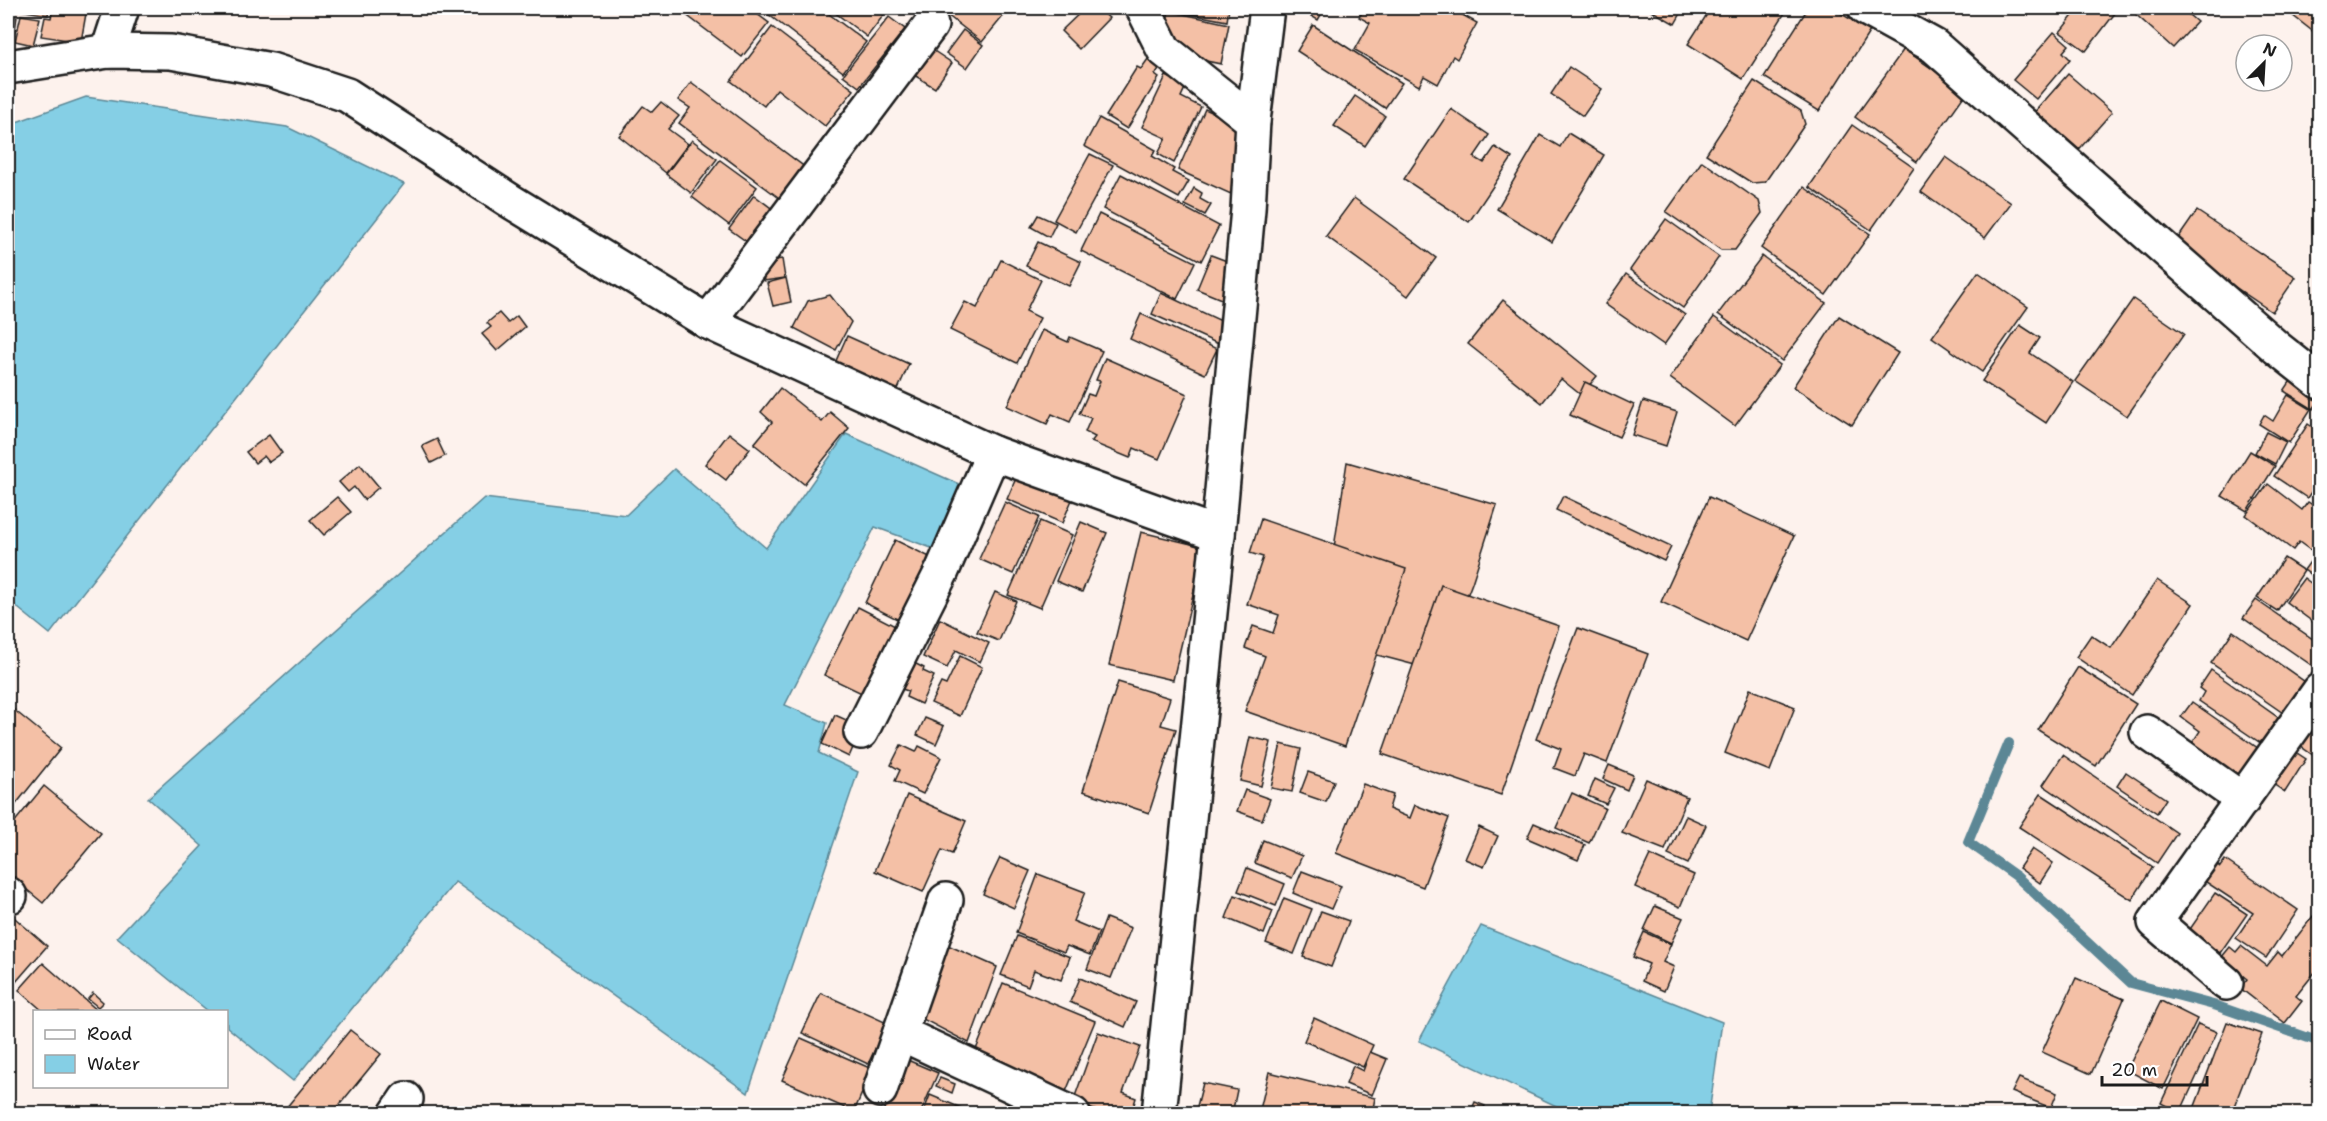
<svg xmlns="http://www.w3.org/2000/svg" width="2327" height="1121" viewBox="0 0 2327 1121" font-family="'Shantell Sans',sans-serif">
<rect width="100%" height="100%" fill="#fdf2ed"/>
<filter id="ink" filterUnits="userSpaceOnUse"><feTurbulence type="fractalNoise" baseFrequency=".0167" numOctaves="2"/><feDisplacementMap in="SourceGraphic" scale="12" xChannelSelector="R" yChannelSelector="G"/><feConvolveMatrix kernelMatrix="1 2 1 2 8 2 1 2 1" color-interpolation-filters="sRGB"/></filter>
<g filter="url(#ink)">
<!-- water -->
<g fill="#85cfe5" stroke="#5b8795" stroke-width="1.5">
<polygon points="86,97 287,127 404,184 50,634 8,600 8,125"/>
<polygon points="846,434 961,485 934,549 875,527 785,705 827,723 819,753 858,772 748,1093 455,882 293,1081 227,1027 226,1012 208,1011 117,937 202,846 148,798 484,498 626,515 674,469 766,548"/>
<polygon points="1481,926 1722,1022 1709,1113 1571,1113 1419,1041"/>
</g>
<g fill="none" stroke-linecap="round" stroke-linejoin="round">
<!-- stream -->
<polyline stroke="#5b8795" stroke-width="10" points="2009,743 1968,842 2016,876 2131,983 2217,1006 2320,1042"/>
</g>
<!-- building -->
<g fill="#f4c0a6" stroke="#1c1c1c" stroke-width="1.5">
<polygon points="8,8 49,8 48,15"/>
<polygon points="53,8 87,8 81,42 41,36 45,17 51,18"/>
<polygon points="677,8 749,8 769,23 742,57"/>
<polygon points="760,8 821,8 866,42 843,72"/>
<polygon points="829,8 889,8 867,37"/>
<polygon points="938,8 1010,8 982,42"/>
<polygon points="1085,8 1098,8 1109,18 1079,49 1061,31"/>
<polygon points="1170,8 1229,8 1227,21 1170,10"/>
<polygon points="1297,8 1325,8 1318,20"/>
<polygon points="1365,8 1450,8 1477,23 1457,59 1453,56 1438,84 1424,76 1419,86 1355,50 1370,23 1359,17"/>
<polygon points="1647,8 1684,8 1675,24"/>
<polygon points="1711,8 1788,8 1743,79 1688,44"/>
<polygon points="1808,8 1832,8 1870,31 1819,111 1764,77"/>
<polygon points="2079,8 2119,8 2086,51 2060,32"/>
<polygon points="2132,8 2181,8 2197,22 2173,48 2131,10"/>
<polygon points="2283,8 2320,8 2320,37"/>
<polygon points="1169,11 1229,24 1221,64 1182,56 1165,31"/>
<polygon points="8,15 17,17 13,40 8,39"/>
<polygon points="21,15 40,18 33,45 15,41"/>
<polygon points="889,17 905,29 859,87 843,75"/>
<polygon points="1313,25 1402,83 1385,108 1297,51"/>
<polygon points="772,27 854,90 825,126 777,89 764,106 731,81"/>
<polygon points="963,30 983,45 967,68 946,53"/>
<polygon points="2054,32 2069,45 2063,52 2070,59 2036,99 2013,80"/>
<polygon points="931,49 952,63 935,88 914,75"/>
<polygon points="1904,49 1966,93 1917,162 1855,117"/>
<polygon points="1148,59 1160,67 1155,75 1159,78 1127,129 1106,116 1137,67 1141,69"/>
<polygon points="1569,67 1602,89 1583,116 1551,94"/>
<polygon points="2068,74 2112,112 2075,154 2032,115"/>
<polygon points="1166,76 1186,86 1181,97 1201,107 1174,163 1158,154 1166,138 1142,127"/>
<polygon points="1754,81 1801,111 1805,124 1765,182 1752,183 1706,154"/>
<polygon points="691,82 806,168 782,200 679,123 690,108 678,100"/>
<polygon points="1355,96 1385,116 1365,146 1334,126"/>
<polygon points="661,102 679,116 668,129 688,144 666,173 619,136 643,106 652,112"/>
<polygon points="1205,109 1245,127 1233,195 1178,170"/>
<polygon points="1451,109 1489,135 1474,157 1484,163 1495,147 1512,158 1469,222 1404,179"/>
<polygon points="1099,118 1156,150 1152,156 1174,169 1172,172 1189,181 1179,198 1084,146"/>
<polygon points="1852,125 1914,168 1871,230 1809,187"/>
<polygon points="1568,133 1604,155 1552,242 1497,209 1540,135 1560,147"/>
<polygon points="692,140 717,159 691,193 666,174"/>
<polygon points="1090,154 1113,165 1076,232 1054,220"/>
<polygon points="1946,157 2011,203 1985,238 1921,192"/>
<polygon points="720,160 757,187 729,225 692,197"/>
<polygon points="1702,161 1759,201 1762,213 1735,250 1721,250 1666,212"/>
<polygon points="1121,174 1219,226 1201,261 1103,209"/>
<polygon points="1804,187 1870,234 1826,295 1761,248"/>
<polygon points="1194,188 1202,193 1200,199 1211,205 1205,215 1185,205"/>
<polygon points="754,195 775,211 750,244 729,229"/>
<polygon points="1354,198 1436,258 1408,296 1326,236"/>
<polygon points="2197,211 2296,277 2272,312 2201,264 2170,250"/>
<polygon points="1099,214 1195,262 1177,299 1081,251"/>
<polygon points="1038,215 1056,223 1049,237 1031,227"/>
<polygon points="1666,219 1719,257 1683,308 1630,270"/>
<polygon points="1038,242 1081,262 1069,286 1026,266"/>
<polygon points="1211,255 1240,266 1226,301 1197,289"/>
<polygon points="1762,256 1826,303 1782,361 1718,314"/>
<polygon points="782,259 785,278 764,281 761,262"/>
<polygon points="1001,260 1041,280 1026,311 1040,318 1017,363 950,330 965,302 977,308"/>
<polygon points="1978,272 2028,307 1982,372 1932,337"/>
<polygon points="1626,274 1685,315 1664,345 1605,304"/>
<polygon points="786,278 791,302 773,306 767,283"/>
<polygon points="1161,293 1232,326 1223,346 1152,314"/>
<polygon points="830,295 851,322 836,350 794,328 808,301"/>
<polygon points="2133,299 2184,334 2127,416 2075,381"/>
<polygon points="1503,300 1597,376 1581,395 1561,379 1542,403 1468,344"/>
<polygon points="499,313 508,323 517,316 525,327 497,351 482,334 491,327 487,323"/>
<polygon points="1141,314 1217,349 1205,374 1130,339"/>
<polygon points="1839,316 1898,353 1852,425 1793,387"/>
<polygon points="1714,317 1780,365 1735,426 1670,378"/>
<polygon points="2020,325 2040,338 2030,353 2073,382 2046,423 1982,381"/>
<polygon points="1042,330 1068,342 1070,337 1102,351 1070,422 1052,414 1047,424 1007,406"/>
<polygon points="847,336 909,364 895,396 835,363"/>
<polygon points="1105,358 1187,394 1159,459 1134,448 1130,458 1091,442 1095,437 1085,432 1091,418 1079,414 1088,394 1094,396 1100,381 1096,380"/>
<polygon points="2294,376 2320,392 2320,400 2313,409 2284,391"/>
<polygon points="1585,382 1634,405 1619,437 1570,415"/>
<polygon points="780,388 822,422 830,412 849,428 804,484 754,444 772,422 761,412"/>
<polygon points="2288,395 2311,409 2289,443 2259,424 2264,415 2273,421"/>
<polygon points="1643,401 1677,412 1666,446 1632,435"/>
<polygon points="2308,424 2320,432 2320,479 2307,498 2274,476"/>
<polygon points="2266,432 2286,442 2275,464 2255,453"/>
<polygon points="729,433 750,449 726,480 705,464"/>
<polygon points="269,435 282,453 269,462 264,456 255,463 246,452"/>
<polygon points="437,439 445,456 431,463 422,446"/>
<polygon points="2250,451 2275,466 2247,511 2222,496"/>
<polygon points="1347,462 1497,505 1472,583 1438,671 1320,640"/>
<polygon points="360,464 379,487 364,500 354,487 348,492 339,482"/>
<polygon points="1020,469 1075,493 1062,523 1007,499"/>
<polygon points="2268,484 2302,510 2308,502 2320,510 2320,537 2310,550 2299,542 2293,550 2246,515"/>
<polygon points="1563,496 1671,547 1664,561 1556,510"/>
<polygon points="337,497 351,512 324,535 310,520"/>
<polygon points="1709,497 1794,536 1746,641 1661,602"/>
<polygon points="1005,502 1039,517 1013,574 979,559"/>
<polygon points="1261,519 1406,569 1345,746 1245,711 1265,656 1245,648 1253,626 1273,633 1279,615 1247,604 1263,557 1250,553"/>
<polygon points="1040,521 1072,535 1040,608 1008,595"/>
<polygon points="1081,522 1107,533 1082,592 1056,581"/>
<polygon points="1141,532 1204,547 1173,680 1109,665"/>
<polygon points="895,540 942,563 911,626 865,603"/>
<polygon points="2320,548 2320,581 2304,570"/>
<polygon points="2284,558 2304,571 2277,611 2257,598"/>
<polygon points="2304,578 2320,590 2320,621 2317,625 2286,602"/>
<polygon points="2157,580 2193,604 2132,695 2076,657 2091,635 2111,648"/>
<polygon points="1441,585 1559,626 1501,795 1382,754"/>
<polygon points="995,592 1016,601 999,641 977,632"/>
<polygon points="2256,600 2320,644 2320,665 2317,669 2243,618"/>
<polygon points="858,607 905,631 872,698 824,675"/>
<polygon points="940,619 989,643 980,662 956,650 947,668 923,657"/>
<polygon points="1578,628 1648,654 1607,763 1584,754 1575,776 1554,768 1561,749 1536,739"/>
<polygon points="2233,631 2308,684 2286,715 2211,663"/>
<polygon points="960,656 982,667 960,716 931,703 941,683 946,685"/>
<polygon points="914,663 924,668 923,671 934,676 921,704 906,697 908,691 902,689"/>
<polygon points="2078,667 2136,704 2096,766 2038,730"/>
<polygon points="2211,670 2283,721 2265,746 2199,701 2204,692 2199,688"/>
<polygon points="1118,682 1170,698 1161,725 1176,729 1149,813 1083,791"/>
<polygon points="1750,689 1795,707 1770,771 1725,753"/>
<polygon points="2192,702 2262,751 2243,779 2192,743 2200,731 2181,717"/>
<polygon points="8,705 61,748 8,814"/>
<polygon points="835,715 851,722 857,738 849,757 822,744"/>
<polygon points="2320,717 2320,760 2300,746"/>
<polygon points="925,718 944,726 936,744 917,735"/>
<polygon points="1250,737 1271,742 1261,786 1240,781"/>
<polygon points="1281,744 1301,749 1292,792 1271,788"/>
<polygon points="901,745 916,752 919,746 941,757 923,794 895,781 900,770 891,765"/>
<polygon points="2288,747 2306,759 2285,792 2267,780"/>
<polygon points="2063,755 2177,833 2157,863 2043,785"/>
<polygon points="1609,765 1633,775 1627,790 1603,779"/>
<polygon points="1308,772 1334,781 1326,802 1300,793"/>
<polygon points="2126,772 2166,799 2157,813 2117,786"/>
<polygon points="1595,779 1614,788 1606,804 1588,796"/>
<polygon points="1646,779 1687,797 1665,850 1622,833"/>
<polygon points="1363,784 1393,795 1389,809 1410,818 1415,805 1449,818 1423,887 1336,853"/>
<polygon points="44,786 101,833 43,903 8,874 8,830"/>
<polygon points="1245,790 1270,799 1262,820 1237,811"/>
<polygon points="1572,793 1605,808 1589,843 1556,828"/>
<polygon points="2041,794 2153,867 2132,900 2019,827"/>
<polygon points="907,795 966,821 952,854 942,850 923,892 875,871"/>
<polygon points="1686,816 1706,825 1688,864 1668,855"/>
<polygon points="1534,823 1585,845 1578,860 1527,838"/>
<polygon points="1479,827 1498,836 1484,867 1465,859"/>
<polygon points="1263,840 1302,856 1292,878 1255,863"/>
<polygon points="2032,849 2053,863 2040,883 2019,868"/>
<polygon points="1650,855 1694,875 1680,907 1635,887"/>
<polygon points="1000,858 1030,871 1014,908 983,894"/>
<polygon points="2225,860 2298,910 2266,958 2236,938 2253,913 2200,878 2212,861 2220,867"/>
<polygon points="1247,868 1285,884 1276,906 1238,891"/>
<polygon points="1302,871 1341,886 1331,909 1293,893"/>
<polygon points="1038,874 1085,892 1073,921 1099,932 1090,955 1067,946 1064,952 1016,933"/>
<polygon points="2215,893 2247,914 2220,953 2188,932"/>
<polygon points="1235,895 1273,911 1264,934 1226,918"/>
<polygon points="1284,898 1312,909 1294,954 1266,943"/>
<polygon points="1655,906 1683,918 1671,943 1644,930"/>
<polygon points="1321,911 1349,921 1331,967 1303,957"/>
<polygon points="8,912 47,946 8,991"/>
<polygon points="2313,916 2320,922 2320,966 2296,996 2302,1001 2285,1023 2240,988 2247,979 2221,958 2230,947 2236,952 2241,946 2267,966 2278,952 2282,956"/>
<polygon points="1106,918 1131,928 1111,978 1087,969"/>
<polygon points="1644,932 1671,944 1663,962 1674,967 1664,991 1642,981 1649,964 1633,957"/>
<polygon points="1017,936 1070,957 1061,980 1034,970 1028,986 1001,975"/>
<polygon points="943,943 997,967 969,1043 917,1016"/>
<polygon points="43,963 99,1012 44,1012 19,990"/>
<polygon points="1080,978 1136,1002 1125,1027 1070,1002"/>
<polygon points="2076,978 2124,999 2091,1074 2042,1052"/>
<polygon points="1003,983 1095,1021 1065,1094 973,1057"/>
<polygon points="93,993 103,1002 98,1007 88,999"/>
<polygon points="821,993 887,1023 868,1064 802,1033"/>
<polygon points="2161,1001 2197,1019 2163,1089 2127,1070"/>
<polygon points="1314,1018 1373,1045 1363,1067 1304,1041"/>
<polygon points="2227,1022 2262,1034 2231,1114 2192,1114"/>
<polygon points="2198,1024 2217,1032 2180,1113 2161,1103"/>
<polygon points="350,1030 381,1054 332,1114 281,1114"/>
<polygon points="1098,1032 1140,1047 1123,1093 1136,1098 1131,1114 1105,1114 1073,1102"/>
<polygon points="801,1038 872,1069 854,1112 782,1080"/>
<polygon points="1370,1052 1387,1059 1372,1095 1346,1084 1353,1066 1363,1071"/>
<polygon points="905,1059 938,1073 920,1114 882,1114"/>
<polygon points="1269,1072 1375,1098 1372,1114 1259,1114"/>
<polygon points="940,1078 955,1084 952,1093 936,1086"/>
<polygon points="2019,1078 2057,1093 2051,1108 2012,1092"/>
<polygon points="1203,1083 1237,1090 1232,1114 1195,1114"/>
<polygon points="930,1095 961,1108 959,1114 923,1114"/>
<polygon points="1475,1102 1485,1106 1482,1114 1470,1114"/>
</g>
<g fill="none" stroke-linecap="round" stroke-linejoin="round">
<!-- street casing -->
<g stroke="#1c1c1c" stroke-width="38">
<g id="street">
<polyline points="1143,8 1164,50 1253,121"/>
<polyline points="1865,8 1934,46 2277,348 2320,382"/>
<polyline points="108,51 122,8"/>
<polyline points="8,67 108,51 171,52 271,70 347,95 512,202 708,322 993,453 1218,534"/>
<polyline points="708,322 931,25"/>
<polyline points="861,732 942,571 993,453"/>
<polyline points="2147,732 2243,800"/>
<polyline points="8,894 10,896"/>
<polyline points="2226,983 2155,922 2320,690"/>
<polyline points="900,1033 1073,1114"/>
<polyline points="880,1090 946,900"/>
<polyline points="396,1114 406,1099"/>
</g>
</g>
<!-- secondary casing -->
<g stroke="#1c1c1c" stroke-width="38">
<polyline id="secondary" points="1159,1114 1218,534 1248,209 1253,121 1267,8"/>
</g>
<!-- street -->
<use href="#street" stroke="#fff" stroke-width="33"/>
<!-- secondary -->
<use href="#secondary" stroke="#fff" stroke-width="33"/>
</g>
</g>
<!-- margin -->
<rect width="2327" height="1121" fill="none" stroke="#fff" stroke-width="30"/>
<rect x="15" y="15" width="2297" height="1091" fill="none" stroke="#1c1c1c" stroke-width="2" filter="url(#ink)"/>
<!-- legend -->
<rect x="33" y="1010" width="195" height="78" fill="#ffffff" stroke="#a4a4a4" stroke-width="1.5"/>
<rect x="45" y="1030" width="30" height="9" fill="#ffffff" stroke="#a4a4a4" stroke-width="1.5"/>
<text x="87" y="1040" font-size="18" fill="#1c1c1c">Road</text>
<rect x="45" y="1055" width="30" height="18" fill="#85cfe5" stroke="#a4a4a4" stroke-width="1.5"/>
<text x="87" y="1070" font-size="18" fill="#1c1c1c">Water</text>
<!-- north arrow -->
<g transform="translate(2264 63) rotate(24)"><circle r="28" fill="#ffffff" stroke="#a4a4a4" stroke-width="1.5"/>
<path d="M0-4.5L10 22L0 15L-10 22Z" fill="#1c1c1c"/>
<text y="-9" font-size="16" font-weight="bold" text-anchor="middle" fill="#1c1c1c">N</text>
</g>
<!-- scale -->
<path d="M2102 1076v9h105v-9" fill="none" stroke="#1c1c1c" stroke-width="3"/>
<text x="2111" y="1076" font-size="18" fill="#1c1c1c" stroke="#ffffff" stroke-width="4.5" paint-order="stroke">20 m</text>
</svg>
